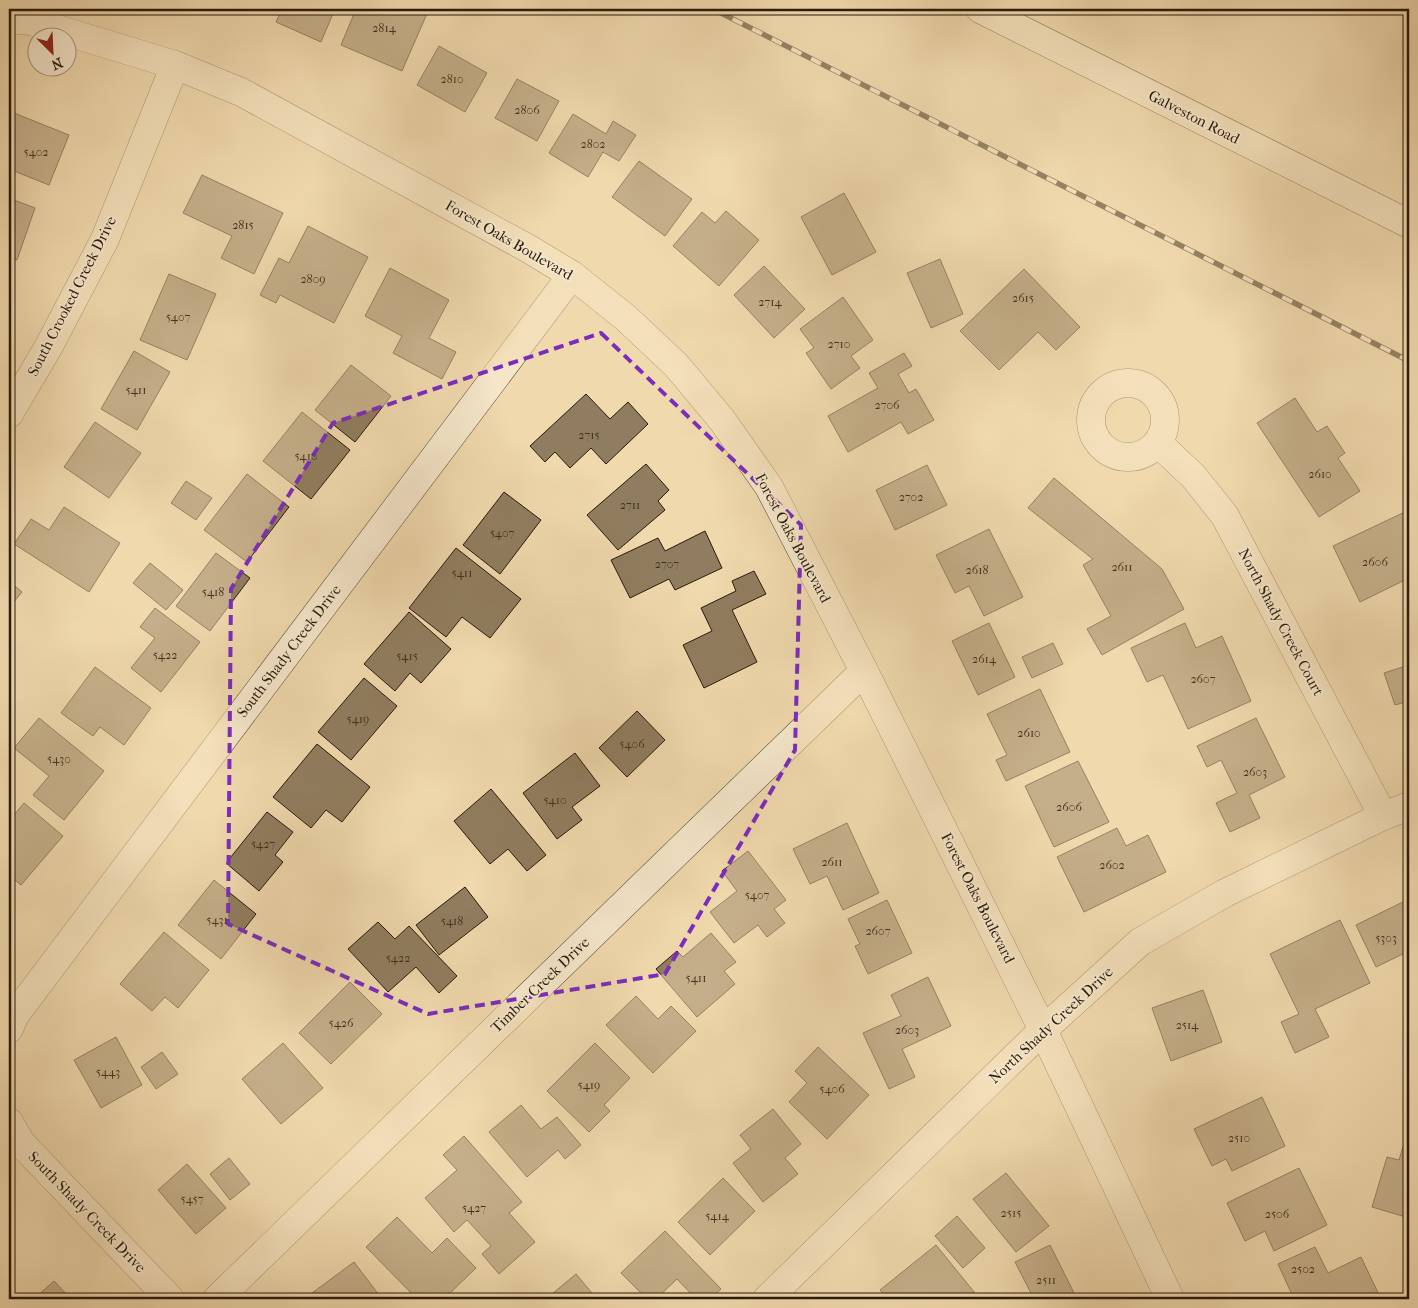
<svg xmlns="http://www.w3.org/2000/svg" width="1418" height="1308" viewBox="0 0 1418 1308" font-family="'IM FELL French Canon',serif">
<rect width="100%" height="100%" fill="#f0d9ad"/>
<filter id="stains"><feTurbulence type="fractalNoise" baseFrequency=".004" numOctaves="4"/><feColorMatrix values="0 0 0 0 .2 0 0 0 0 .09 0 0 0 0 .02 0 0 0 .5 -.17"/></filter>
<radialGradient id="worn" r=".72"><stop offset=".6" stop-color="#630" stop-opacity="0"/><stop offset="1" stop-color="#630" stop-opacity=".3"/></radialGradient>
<!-- building -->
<g fill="#907d5f" stroke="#28190a">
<polygon points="282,9 335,9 321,42 276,22"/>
<polygon points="356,9 377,9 383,11 384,9 429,9 402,71 341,45"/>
<polygon points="439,46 487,73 465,112 417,85"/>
<polygon points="517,79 559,101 537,141 495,118"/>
<polygon points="9,111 69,135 49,185 9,169"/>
<polygon points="573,114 606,134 613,121 636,135 619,161 603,152 588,177 549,153"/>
<polygon points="639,161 692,199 665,236 612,197"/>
<polygon points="202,175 283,213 254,274 221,258 232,236 183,213"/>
<polygon points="844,193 876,252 832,275 801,217"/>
<polygon points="9,198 35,208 17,260 9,257"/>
<polygon points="726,211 759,240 719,286 673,246 702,212 715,223"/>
<polygon points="308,226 368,257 334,323 280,295 276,303 260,295 279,258 289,263"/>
<polygon points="940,259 963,314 931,328 907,273"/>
<polygon points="764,266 805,309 774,338 734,295"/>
<polygon points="390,268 449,300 429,338 456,352 442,379 393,353 402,336 365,316"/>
<polygon points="1024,269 1080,327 1056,350 1038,332 999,370 960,331"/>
<polygon points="169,274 216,294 187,360 140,340"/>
<polygon points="843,297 873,340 851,356 860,368 831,389 806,353 814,348 800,329"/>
<polygon points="134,351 170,372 137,430 101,409"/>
<polygon points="904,353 912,366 898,374 909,393 916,389 934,420 908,434 901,422 848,452 828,416 878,388 869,373"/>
<polygon points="351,365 391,396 355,442 315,410"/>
<polygon points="586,394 610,419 628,402 648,424 606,464 591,448 570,468 555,452 545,462 530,446"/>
<polygon points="1295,398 1317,432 1327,426 1345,453 1338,458 1360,491 1319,517 1257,423"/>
<polygon points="302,412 350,450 311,499 263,461"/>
<polygon points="95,422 141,453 109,498 64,467"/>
<polygon points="646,464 669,490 658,501 665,510 618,550 587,515"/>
<polygon points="927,465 947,505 895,530 876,490"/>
<polygon points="247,474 289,507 247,562 204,530"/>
<polygon points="1054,478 1162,569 1184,609 1102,655 1087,629 1111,616 1083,565 1093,559 1028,508"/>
<polygon points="186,481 212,498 196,520 171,503"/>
<polygon points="504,492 541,520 500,574 463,545"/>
<polygon points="64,507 120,543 89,592 14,544 31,519 49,530"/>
<polygon points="1409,510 1409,578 1360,602 1333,546"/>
<polygon points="989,529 1023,597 984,616 969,586 955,593 936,555"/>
<polygon points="705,531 722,568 675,590 669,579 630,598 611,560 658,538 665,551"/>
<polygon points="456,548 521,599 490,638 462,617 446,637 409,608"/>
<polygon points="216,553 250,578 210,631 176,606"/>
<polygon points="150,563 183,590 166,610 133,583"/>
<polygon points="754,571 766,594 732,610 757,662 704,688 683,645 712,631 701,608 736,591 732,581"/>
<polygon points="9,581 22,592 9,608"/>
<polygon points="155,608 200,642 161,692 131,668 155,638 140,627"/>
<polygon points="409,612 451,649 421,683 410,673 395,691 364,664"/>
<polygon points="989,623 1015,677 978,695 952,641"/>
<polygon points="1185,623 1196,648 1222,636 1251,701 1188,729 1163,675 1147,682 1131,648"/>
<polygon points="1053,643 1063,664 1032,678 1022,657"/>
<polygon points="1409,665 1409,701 1395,705 1384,673"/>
<polygon points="95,667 151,708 124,745 100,727 93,736 61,713"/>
<polygon points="364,678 397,706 351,760 318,732"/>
<polygon points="1040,689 1070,752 1006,781 996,760 1007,755 987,714"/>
<polygon points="637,711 665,740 627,777 599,748"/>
<polygon points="39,718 104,771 64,820 33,795 49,776 14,748"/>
<polygon points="1256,718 1285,777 1249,795 1260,818 1230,832 1216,803 1237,793 1221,760 1207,767 1197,746"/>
<polygon points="317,744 370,787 342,822 326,810 311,828 273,797"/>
<polygon points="575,753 600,786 572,807 582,820 557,839 523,793"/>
<polygon points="1078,761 1109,822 1054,847 1025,786"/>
<polygon points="491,789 546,855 527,871 508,849 490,864 454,821"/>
<polygon points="24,803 63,836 21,885 9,875 9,821"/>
<polygon points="267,812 293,832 275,855 283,862 259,891 226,863"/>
<polygon points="847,823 879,893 843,910 827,876 810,884 793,849"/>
<polygon points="1117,828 1126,846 1148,835 1166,872 1084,912 1057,857"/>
<polygon points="748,851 786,900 774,909 785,923 767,937 758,925 734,943 710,912 737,891 722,871"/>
<polygon points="214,880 256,914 221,959 178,925"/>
<polygon points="465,887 488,917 439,955 416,925"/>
<polygon points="1409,899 1409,951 1376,967 1356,925"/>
<polygon points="887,900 912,953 868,974 855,946 860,944 848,919"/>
<polygon points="1340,920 1370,983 1315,1009 1329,1037 1295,1053 1281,1022 1299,1014 1270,954"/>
<polygon points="378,922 395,939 409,926 457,976 439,993 416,967 388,992 348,949"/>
<polygon points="164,932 209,970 178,1008 165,997 152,1011 120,984"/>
<polygon points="711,933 736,962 724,971 735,984 697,1017 656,969 677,951 683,957"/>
<polygon points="928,977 951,1026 902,1049 915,1077 889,1089 863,1033 901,1016 891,995"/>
<polygon points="350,982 382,1014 331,1064 299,1033"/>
<polygon points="1203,990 1222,1042 1171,1061 1152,1008"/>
<polygon points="636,996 658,1019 671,1006 696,1031 653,1073 606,1025"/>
<polygon points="116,1037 142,1085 101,1108 74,1060"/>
<polygon points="283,1043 323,1088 281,1124 242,1079"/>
<polygon points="595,1043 630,1078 604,1105 610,1111 589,1132 547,1091"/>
<polygon points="818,1047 869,1095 827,1139 789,1102 807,1083 795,1071"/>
<polygon points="162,1052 178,1074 156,1089 141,1067"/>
<polygon points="1262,1097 1285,1146 1232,1171 1226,1159 1212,1166 1194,1129"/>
<polygon points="521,1105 541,1129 557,1117 581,1145 565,1159 558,1150 527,1177 489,1132"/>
<polygon points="773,1109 801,1144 785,1158 798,1174 763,1202 733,1163 751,1149 740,1135"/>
<polygon points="1409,1127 1409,1218 1372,1207 1387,1157 1399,1160"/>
<polygon points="464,1136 522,1202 509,1213 535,1242 499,1274 482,1254 491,1246 467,1220 454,1232 425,1198 457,1170 443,1155"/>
<polygon points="229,1158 250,1184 230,1200 210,1174"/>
<polygon points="187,1164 226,1208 196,1234 158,1190"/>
<polygon points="1299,1168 1327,1225 1274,1251 1265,1231 1245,1241 1227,1203"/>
<polygon points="1006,1173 1049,1226 1016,1252 973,1199"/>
<polygon points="723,1178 755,1211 710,1255 678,1222"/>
<polygon points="957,1216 985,1248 963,1268 935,1236"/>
<polygon points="397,1217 432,1253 447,1238 476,1268 444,1299 417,1299 366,1247"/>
<polygon points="665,1231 721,1289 710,1299 696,1299 677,1279 656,1299 647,1299 621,1273"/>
<polygon points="936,1245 975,1293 967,1299 888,1299 880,1290"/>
<polygon points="1050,1245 1077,1299 1034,1299 1015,1262"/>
<polygon points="1315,1247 1328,1273 1361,1257 1381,1299 1294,1299 1278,1264"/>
<polygon points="354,1262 382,1299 304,1299"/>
<polygon points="576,1274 597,1299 546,1299"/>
<polygon points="54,1281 71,1299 34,1299"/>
</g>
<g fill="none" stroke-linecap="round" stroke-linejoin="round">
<!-- minor casing -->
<g stroke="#5a4933" stroke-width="29">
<g id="minor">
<circle cx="1128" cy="420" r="37"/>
<polyline points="9,414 49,346 105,239 175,65"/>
<polyline points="1158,443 1194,477 1225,516 1383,816"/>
<polyline points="9,1029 15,1015 572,275"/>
<polyline points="9,1122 21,1143 170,1299"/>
<polyline points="217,1299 864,671"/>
<polyline points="767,1299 1043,1030 1140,942 1225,893 1383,816 1409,806"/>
</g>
</g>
<!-- tertiary casing -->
<g stroke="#5a4933" stroke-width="29">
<polyline id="tertiary" points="9,19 31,21 175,65 241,92 529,249 572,275 626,318 676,365 722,420 769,487 864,671 1043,1030 1170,1299"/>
</g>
<!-- secondary casing -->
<g stroke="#28190a" stroke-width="29">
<polyline id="secondary" points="980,9 1409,224"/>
</g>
<!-- minor -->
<use href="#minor" stroke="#f5e6ca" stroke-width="28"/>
<!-- tertiary -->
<use href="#tertiary" stroke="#f5e6ca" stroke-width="28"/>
<!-- secondary -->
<use href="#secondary" stroke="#f5e6ca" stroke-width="28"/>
<!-- rail casing -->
<g stroke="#28190a" stroke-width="5.5">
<polyline id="rail" points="713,9 1409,361"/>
</g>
<!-- rail -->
<use href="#rail" stroke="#f5e6ca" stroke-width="4" stroke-dasharray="11" stroke-linecap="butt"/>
</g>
<!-- marked area -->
<path d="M0 0H1418V1308H0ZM601,333L801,525L795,750L665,974L428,1014L228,924L231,589L333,423Z" fill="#f0d9ad" fill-opacity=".55" fill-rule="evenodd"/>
<path fill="none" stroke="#7b2cbf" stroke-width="4" stroke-dasharray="10 6" stroke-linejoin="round" d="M601,333L801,525L795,750L665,974L428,1014L228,924L231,589L333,423Z"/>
<g text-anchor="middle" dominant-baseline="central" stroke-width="4" stroke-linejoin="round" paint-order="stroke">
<!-- number labels -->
<g font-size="12" fill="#42321f">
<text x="384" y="28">2814</text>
<text x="452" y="79">2810</text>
<text x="527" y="110">2806</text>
<text x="593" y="144">2802</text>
<text x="36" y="152">5402</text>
<text x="243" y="225">2815</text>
<text x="313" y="279">2809</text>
<text x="1023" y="298">2615</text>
<text x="770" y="302">2714</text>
<text x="178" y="317">5407</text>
<text x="839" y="344">2710</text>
<text x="136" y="390">5411</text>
<text x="887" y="405">2706</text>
<text x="589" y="435">2715</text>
<text x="306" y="456">5410</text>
<text x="1320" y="474">2610</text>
<text x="911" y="497">2702</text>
<text x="630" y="505">2711</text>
<text x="502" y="533">5407</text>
<text x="1375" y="562">2606</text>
<text x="667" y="564">2707</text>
<text x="1122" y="567">2611</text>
<text x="977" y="570">2618</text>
<text x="462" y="573">5411</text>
<text x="213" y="592">5418</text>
<text x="165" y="655">5422</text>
<text x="407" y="656">5415</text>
<text x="984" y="659">2614</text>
<text x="1203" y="679">2607</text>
<text x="358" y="719">5419</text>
<text x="1029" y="733">2610</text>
<text x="632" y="744">5406</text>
<text x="59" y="759">5430</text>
<text x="1255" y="772">2603</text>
<text x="555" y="800">5410</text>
<text x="1069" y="807">2606</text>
<text x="263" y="844">5427</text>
<text x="832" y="862">2611</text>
<text x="1112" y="865">2602</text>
<text x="757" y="895">5407</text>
<text x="217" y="920">5431</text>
<text x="452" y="921">5418</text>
<text x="878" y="931">2607</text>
<text x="1386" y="938">5303</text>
<text x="398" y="958">5422</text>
<text x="696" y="978">5411</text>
<text x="341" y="1023">5426</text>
<text x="1187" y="1025">2514</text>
<text x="907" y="1030">2603</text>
<text x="108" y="1072">5443</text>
<text x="589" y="1085">5419</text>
<text x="832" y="1089">5406</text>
<text x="1239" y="1138">2510</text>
<text x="192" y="1199">5457</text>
<text x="474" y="1208">5427</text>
<text x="1011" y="1213">2515</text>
<text x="1277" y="1214">2506</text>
<text x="717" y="1216">5414</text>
<text x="1303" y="1269">2502</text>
<text x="1046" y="1280">2511</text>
</g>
<!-- street labels -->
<g font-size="15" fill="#28190a" stroke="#f5e6ca">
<text transform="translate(1194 117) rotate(27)">Galveston Road</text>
<text transform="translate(509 240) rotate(30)">Forest Oaks Boulevard</text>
<text transform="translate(72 296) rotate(-63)">South Crooked Creek Drive</text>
<text transform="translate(793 538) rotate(62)">Forest Oaks Boulevard</text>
<text transform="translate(1281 622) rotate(62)">North Shady Creek Court</text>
<text transform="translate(289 651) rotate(-53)">South Shady Creek Drive</text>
<text transform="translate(978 898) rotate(63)">Forest Oaks Boulevard</text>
<text transform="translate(540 985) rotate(-44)">Timber Creek Drive</text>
<text transform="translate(1051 1025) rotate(-43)">North Shady Creek Drive</text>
<text transform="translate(87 1212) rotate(46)">South Shady Creek Drive</text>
</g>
</g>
<!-- margin -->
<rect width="1418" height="1308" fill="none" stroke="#f0d9ad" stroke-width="30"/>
<rect x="10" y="10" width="1398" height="1288" fill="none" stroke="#28190a" stroke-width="2.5"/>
<rect x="15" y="15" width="1388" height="1278" fill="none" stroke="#28190a"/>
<!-- north arrow -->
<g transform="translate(52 52) rotate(156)"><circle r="24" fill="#f5e6ca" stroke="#a3947d"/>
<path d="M0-4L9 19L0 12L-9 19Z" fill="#8f2418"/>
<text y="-8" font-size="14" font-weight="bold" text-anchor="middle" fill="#28190a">N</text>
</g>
<rect width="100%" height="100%" filter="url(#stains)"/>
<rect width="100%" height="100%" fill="url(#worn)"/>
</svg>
